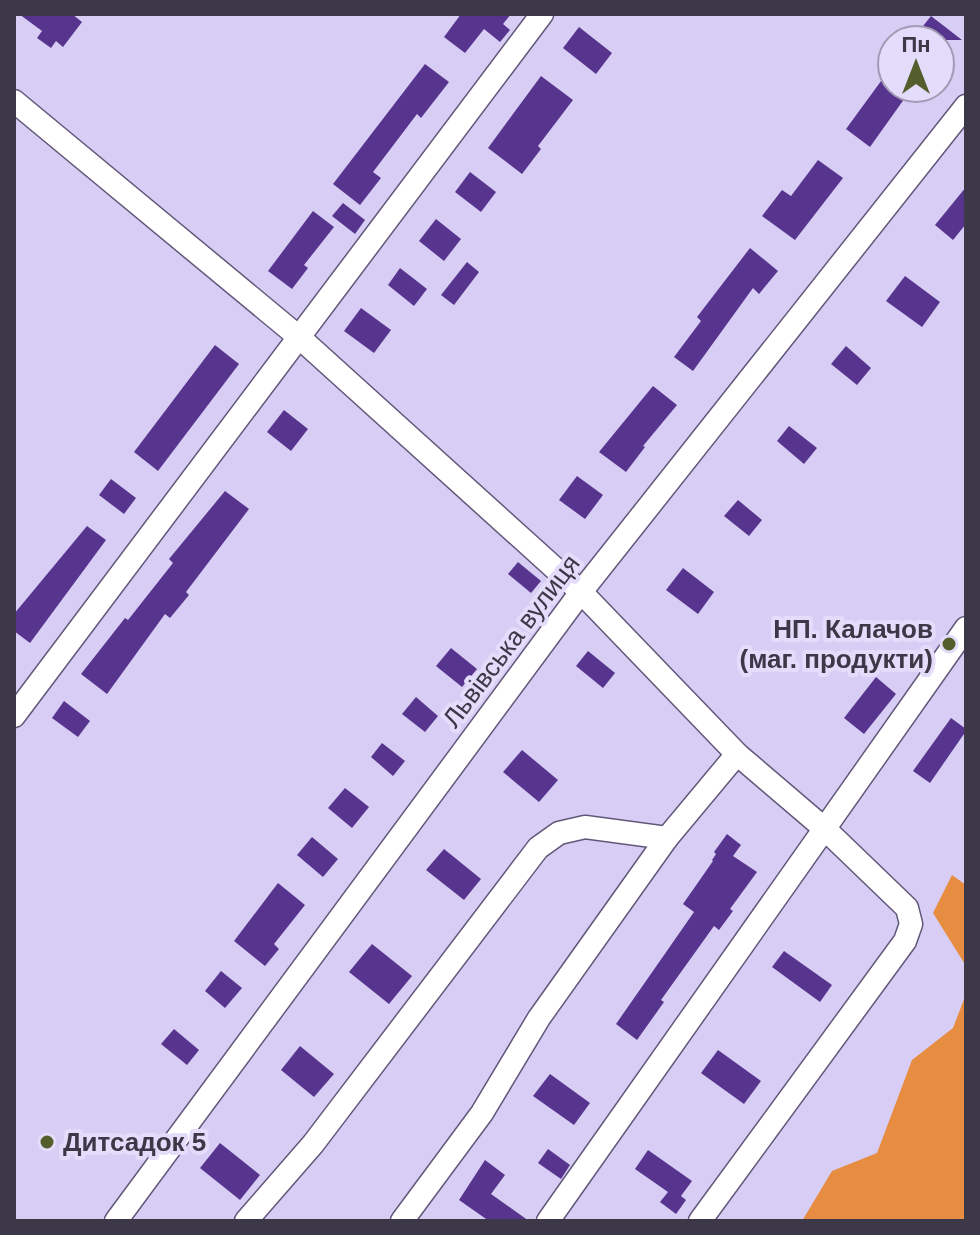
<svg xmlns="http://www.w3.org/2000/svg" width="980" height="1235" viewBox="0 0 980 1235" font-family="Helvetica,sans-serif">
<rect width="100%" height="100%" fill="#d8cdf4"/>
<!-- forest -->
<g fill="#e78d41">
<polygon points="952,875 966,885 966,966 933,913"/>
<polygon points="966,994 966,1221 802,1221 832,1171 877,1153 912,1060 953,1028"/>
</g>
<!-- building -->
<g fill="#57358e">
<polygon points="19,14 72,14 82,22 63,47 56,41 51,48 37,38 42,31"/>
<polygon points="461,14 511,14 503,24 510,30 500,42 484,29 465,53 444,37"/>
<polygon points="931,16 962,40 912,40"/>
<polygon points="579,27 612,53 596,74 563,48"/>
<polygon points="425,64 449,82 421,118 417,114 373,172 381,178 360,205 333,184"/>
<polygon points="892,66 892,88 912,88 870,147 846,129"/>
<polygon points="541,76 573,100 538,146 541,149 522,174 488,148"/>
<polygon points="818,160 843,178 795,240 762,216 782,190 791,196"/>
<polygon points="470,172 496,192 481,212 455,192"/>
<polygon points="966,187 966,224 953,240 935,225"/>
<polygon points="343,203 365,220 355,234 332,216"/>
<polygon points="313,211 334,227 304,265 308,268 292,289 268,271"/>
<polygon points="436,219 461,239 444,261 419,241"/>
<polygon points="750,248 778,271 759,294 753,288 693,371 674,357 701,321 697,317"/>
<polygon points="467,262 479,272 454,305 441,295"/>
<polygon points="400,268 427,289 414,306 388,285"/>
<polygon points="905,276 940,302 922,327 886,301"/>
<polygon points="361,308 391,330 374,353 344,331"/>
<polygon points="215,345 239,364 158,471 134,452"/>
<polygon points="846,346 871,368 857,385 831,364"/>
<polygon points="653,386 677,405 643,446 645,447 626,472 599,452"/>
<polygon points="284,410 308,429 291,451 267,432"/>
<polygon points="789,426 817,448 804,464 777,441"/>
<polygon points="577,476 603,495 585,519 559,500"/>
<polygon points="111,479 136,498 124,514 99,495"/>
<polygon points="225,491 249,509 186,592 189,595 170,618 165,614 107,694 81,674 125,618 128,620 173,563 169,559"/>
<polygon points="738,500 762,520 749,536 724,516"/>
<polygon points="87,526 106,540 30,643 14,631 14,614"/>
<polygon points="518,562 541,581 531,593 508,574"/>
<polygon points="683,568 714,592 698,614 666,590"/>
<polygon points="451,648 477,669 462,687 436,666"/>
<polygon points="588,651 615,673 603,688 576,666"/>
<polygon points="876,677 896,694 864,734 844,718"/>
<polygon points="416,697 438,716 425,732 402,714"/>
<polygon points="64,701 90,721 78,737 52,718"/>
<polygon points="951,718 966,729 966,731 930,783 913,771"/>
<polygon points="382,743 405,761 393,776 371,757"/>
<polygon points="522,750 558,780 539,802 503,772"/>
<polygon points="345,788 369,807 352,828 328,808"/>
<polygon points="727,834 741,845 733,856 757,872 730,909 733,911 719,930 714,926 661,1000 664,1002 637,1040 616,1024 694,912 683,904 713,861 712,860 716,854 714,852"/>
<polygon points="312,837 338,859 323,877 297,855"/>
<polygon points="444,849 481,879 464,900 426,870"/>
<polygon points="278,883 305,905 274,944 279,949 265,966 234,941"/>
<polygon points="372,944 412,976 389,1004 349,972"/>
<polygon points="784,951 832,985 820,1002 772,967"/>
<polygon points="221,971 242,988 225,1008 205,991"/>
<polygon points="174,1029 199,1050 187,1065 161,1044"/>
<polygon points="300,1046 334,1074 314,1097 281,1070"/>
<polygon points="718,1050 761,1081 744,1104 701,1073"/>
<polygon points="550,1074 590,1103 574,1125 533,1096"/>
<polygon points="220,1143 260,1175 240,1200 200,1168"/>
<polygon points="548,1149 570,1165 561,1179 538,1163"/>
<polygon points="648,1150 692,1181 681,1196 686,1200 676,1214 660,1202 668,1192 635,1169"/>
<polygon points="485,1160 505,1175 491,1194 529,1221 489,1221 459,1200"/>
</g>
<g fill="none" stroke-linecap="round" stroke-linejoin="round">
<!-- minor casing -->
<g stroke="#615879" stroke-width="25">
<g id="minor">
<polyline points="14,101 300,338 581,592 737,754 826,830 907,908 911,924 905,941 700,1221"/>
<polyline points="14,716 542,14"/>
<polyline points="116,1221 581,592 966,106"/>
<polyline points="246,1221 313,1144 538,848 559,833 585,827 667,838"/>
<polyline points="402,1221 482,1113 539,1018 667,838 737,754"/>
<polyline points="548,1221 966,628"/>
</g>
</g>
<!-- minor -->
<use href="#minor" stroke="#fff" stroke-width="22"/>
</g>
<!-- markers -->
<g fill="#545d2c" stroke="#e4dcfb" stroke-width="3">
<circle cx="949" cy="644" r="8"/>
<circle cx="47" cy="1142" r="8"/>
</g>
<g text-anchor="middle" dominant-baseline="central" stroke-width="8" stroke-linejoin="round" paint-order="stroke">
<!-- poi labels -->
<g font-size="26" font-weight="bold" fill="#3c3847" stroke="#e4dcfb" text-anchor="end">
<text x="933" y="629">НП. Калачов<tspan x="933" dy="30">(маг. продукти)</tspan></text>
<text x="63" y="1142" text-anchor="start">Дитсадок 5</text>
</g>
<!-- street labels -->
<g font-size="26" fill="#3c3847" stroke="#e4dcfb">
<text transform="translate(511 641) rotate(-53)">Львівська вулиця</text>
</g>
</g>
<!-- border -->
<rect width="980" height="1235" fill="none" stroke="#3c3847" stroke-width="32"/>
<!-- north arrow -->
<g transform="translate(916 64)"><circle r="38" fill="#e4dcfb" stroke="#a19ab3" stroke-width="2"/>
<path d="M0-6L14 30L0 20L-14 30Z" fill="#545d2c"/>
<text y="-12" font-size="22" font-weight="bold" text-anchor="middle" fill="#3c3847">Пн</text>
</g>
</svg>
